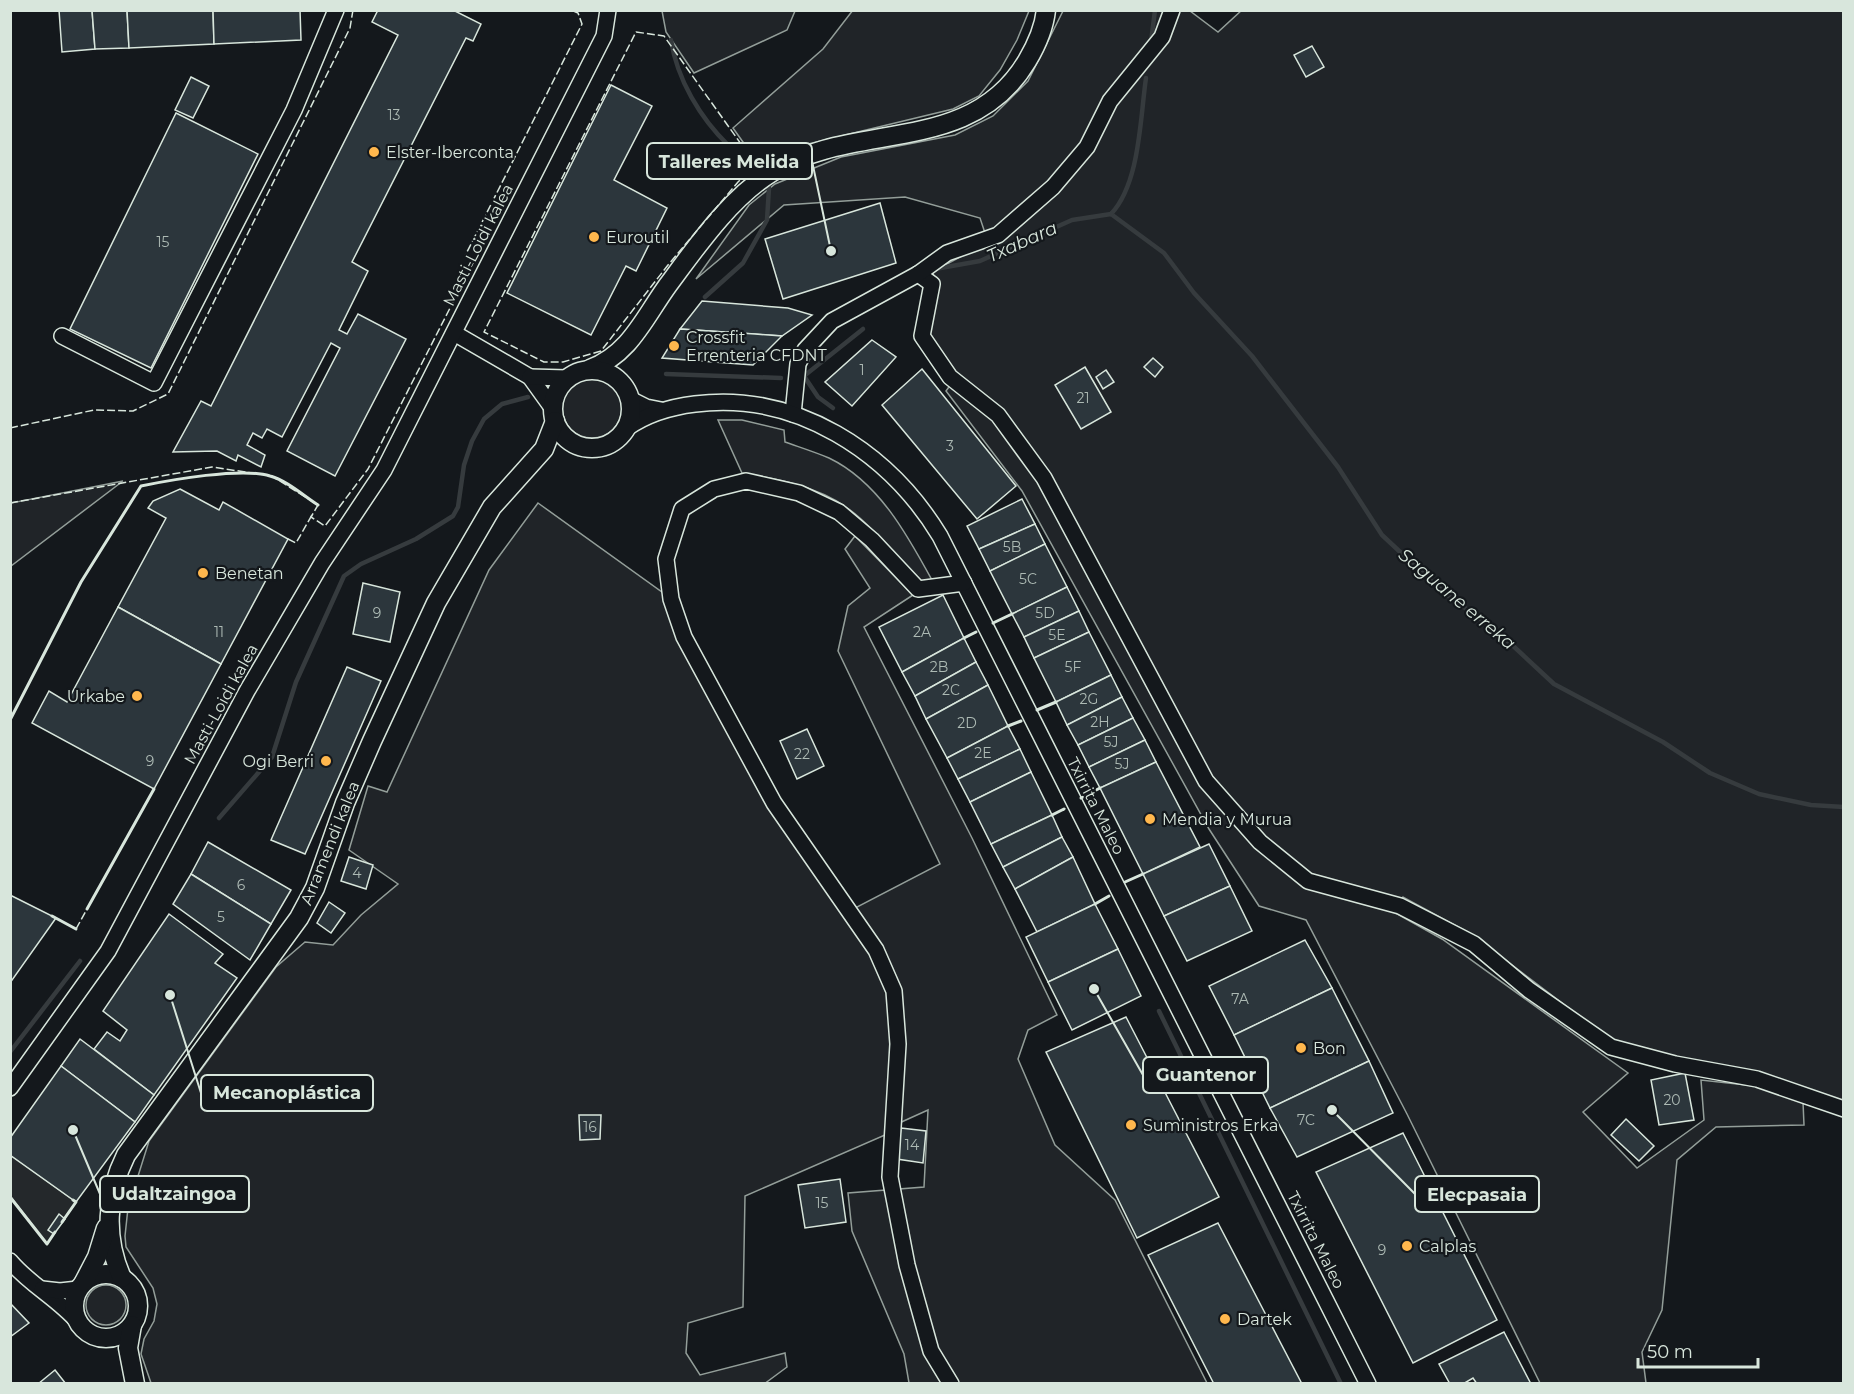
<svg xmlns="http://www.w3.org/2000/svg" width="1854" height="1394" viewBox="0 0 1854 1394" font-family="Montserrat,sans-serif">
<rect width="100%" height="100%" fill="#14181c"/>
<!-- green -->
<g fill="#202428" stroke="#939e99" stroke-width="1.5">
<polygon points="853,10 1029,11 1017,40 1000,70 979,96 953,109 800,146 760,166 733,128 823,49"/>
<polygon points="1242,10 1843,11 1843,1106 1612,1041 1471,934 1403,897 1397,914 1442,939 1628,1073 1583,1112 1637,1168 1704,1120 1701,1080 1755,1086 1803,1102 1804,1125 1716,1127 1677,1160 1662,1310 1642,1352 1646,1383 1540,1383 1407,1114 1306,920 1259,906 1209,829 1022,491 946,391 957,376 929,336 938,283 932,272 988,242 980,218 905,197 784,205 696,279 749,205 775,184 841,157 955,135 993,116 1028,81 1063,11 1190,11 1218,32"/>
<polygon points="662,11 662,10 795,11 787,30 694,73 666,32"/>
<circle cx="592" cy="408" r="30"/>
<path d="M718,420H742L784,430L785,442C799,447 815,452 829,458C879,482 908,536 933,582L917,580C895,556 873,526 846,507C817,486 777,479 742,473Z"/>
<polygon points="123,481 11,566 11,503"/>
<polygon points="538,503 666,595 676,635 870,953 889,992 893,1045 885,1135 745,1196 743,1307 688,1323 686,1353 700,1375 785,1353 787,1367 764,1384 151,1383 141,1354 144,1339 154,1321 157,1304 153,1288 126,1247 125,1236 128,1208 149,1141 276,967 305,942 333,945 361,915 398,884 349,850 368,786 387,792 489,570"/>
<polygon points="855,536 913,595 864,627 972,838 1057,1015 1028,1030 1018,1059 1055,1145 1115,1200 1207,1383 909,1383 904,1354 852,1231 848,1193 924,1187 928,1110 897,1124 899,991 855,908 940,864 838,651 848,606 870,588 845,549"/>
<circle cx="106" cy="1305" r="20"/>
</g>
<!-- parking -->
<polygon fill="#24282b" stroke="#939e99" stroke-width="1.5" points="11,1155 76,1202 47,1244 11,1197"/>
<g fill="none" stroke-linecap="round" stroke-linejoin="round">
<!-- stream -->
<g stroke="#363b3e" stroke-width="4.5">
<path d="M671,40C677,79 700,118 729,146C737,154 746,159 753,168"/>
<polyline points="1151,42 1155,10"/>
<polyline points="1111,214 1164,253 1194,293 1252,356 1338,467 1382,535 1444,593 1496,630 1554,684 1663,742 1710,773 1759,794 1811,805 1844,807"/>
<path d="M1111,214C1140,183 1140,119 1146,78"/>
<polyline points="935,269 980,261 1072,220 1111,214"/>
<polyline points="705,297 743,263 767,220 769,188"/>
<polyline points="666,374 781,378"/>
<polyline points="833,408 818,397 804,376 863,329"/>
<polyline points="219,818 272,757 296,682 344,576 361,564 416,539 453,516 458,507 464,465 472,441 484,419 502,404 528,397"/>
<polyline points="1159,1011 1341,1384"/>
<polyline points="10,1052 80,961"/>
</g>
</g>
<!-- building -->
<g fill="#2c363c" stroke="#d8e6dc" stroke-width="1.5">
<polygon points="59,10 92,10 95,49 62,52"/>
<polygon points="92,10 127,10 129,48 95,49"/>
<polygon points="127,10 213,10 214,44 129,48"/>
<polygon points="213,10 300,10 301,40 214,44"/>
<polygon points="378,10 453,10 481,24 473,41 466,38 352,262 368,271 339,330 347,334 358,314 406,339 335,476 287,451 340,348 331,343 282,437 267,429 262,438 253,433 247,445 265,455 261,467 238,455 236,461 217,451 173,452 201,401 211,406 398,35 372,22"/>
<polygon points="1312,46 1324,67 1306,77 1294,55"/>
<polygon points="191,77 209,86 193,118 175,110"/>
<polygon points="611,85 652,106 614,180 667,208 636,271 626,266 591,335 507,293"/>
<polygon points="176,113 258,154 151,368 70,329"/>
<polygon points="880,203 896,263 783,299 765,239"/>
<polygon points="702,301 788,308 812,315 782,336 680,329"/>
<polygon points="680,329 755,334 782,336 753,365 662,358"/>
<polygon points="872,340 896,357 852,406 825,382"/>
<polygon points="1153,358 1163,367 1155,377 1144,367"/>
<polygon points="1085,367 1111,412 1081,429 1055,385"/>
<polygon points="922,369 1016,486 977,519 882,405"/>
<polygon points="1106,370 1114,382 1103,389 1096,377"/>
<polygon points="180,489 219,510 223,502 288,539 221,664 118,607 166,518 148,508 153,501"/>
<polygon points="1022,499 1035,524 979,549 967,526"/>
<polygon points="1035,524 1045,544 990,571 979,549"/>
<polygon points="1045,544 1067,587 1012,614 990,571"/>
<polygon points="363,583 400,592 390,642 353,634"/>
<polygon points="1067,587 1079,611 1024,637 1012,614"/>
<polygon points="943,595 964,638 902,672 879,627"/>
<polygon points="118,607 221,664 154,789 32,723 49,691 67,702"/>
<polygon points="1079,611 1089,632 1034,658 1024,637"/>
<polygon points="1089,632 1111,675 1056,702 1034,658"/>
<polygon points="964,638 976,662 915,696 902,672"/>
<polygon points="976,662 988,685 926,719 915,696"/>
<polygon points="347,667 381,681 305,854 271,840"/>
<polygon points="1111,675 1122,697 1067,725 1056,702"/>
<polygon points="988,685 1008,726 947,758 926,719"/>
<polygon points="1122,697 1133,718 1078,745 1067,725"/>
<polygon points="1133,718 1145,740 1089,767 1078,745"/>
<polygon points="1008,726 1020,749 958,779 947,758"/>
<polygon points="807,729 824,766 797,779 780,741"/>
<polygon points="1145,740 1156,762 1100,788 1089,767"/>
<polygon points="1020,749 1031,772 970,802 958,779"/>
<polygon points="1156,762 1200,847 1143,874 1100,788"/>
<polygon points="1031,772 1052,815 991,844 970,802"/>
<polygon points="1052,815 1062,837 1003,867 991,844"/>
<polygon points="1062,837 1073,857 1015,889 1003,867"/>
<polygon points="208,842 291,890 271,924 191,874"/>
<polygon points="1209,844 1230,886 1164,916 1143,874"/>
<polygon points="349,857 373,865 366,889 341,881"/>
<polygon points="1073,857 1095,904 1037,932 1015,889"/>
<polygon points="191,874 271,924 250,960 173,904"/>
<polygon points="1230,886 1252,931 1187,961 1164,916"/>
<polygon points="10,895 56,918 10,983"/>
<polygon points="329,902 345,913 331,933 317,923"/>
<polygon points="1095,904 1118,949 1048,982 1026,937"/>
<polygon points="169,914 223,954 215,963 237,978 154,1095 94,1049 107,1032 120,1041 127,1030 103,1011"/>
<polygon points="1305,940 1332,988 1234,1035 1209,986"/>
<polygon points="1118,949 1141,996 1072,1030 1048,982"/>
<polygon points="1332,988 1369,1061 1270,1108 1234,1035"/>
<polygon points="1126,1017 1219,1197 1137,1238 1046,1052"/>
<polygon points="80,1039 154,1095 135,1122 61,1066"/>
<polygon points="1369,1061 1393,1113 1297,1157 1270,1108"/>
<polygon points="61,1066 135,1122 76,1202 10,1155 10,1138"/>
<polygon points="1685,1073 1694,1120 1659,1125 1651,1080"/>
<polygon points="579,1115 601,1115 600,1139 580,1140"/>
<polygon points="1626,1119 1654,1146 1639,1161 1611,1135"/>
<polygon points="901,1128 926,1131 923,1163 897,1159"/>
<polygon points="1403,1133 1497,1320 1413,1363 1316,1172"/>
<polygon points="840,1179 846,1222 805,1228 798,1185"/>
<polygon points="59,1214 65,1219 54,1234 48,1230"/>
<polygon points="1218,1223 1302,1384 1214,1384 1148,1255"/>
<polygon points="10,1303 29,1323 10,1337"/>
<polygon points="1504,1332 1531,1384 1477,1384 1473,1378 1463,1384 1450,1384 1439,1364"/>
<polygon points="55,1370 66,1384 38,1384"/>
</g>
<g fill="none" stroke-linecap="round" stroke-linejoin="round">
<!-- minor casing -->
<g stroke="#d8e6dc" stroke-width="18">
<g id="minor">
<polyline points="918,274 932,284 922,336 950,377 998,415 1044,478 1206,781 1260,842 1308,881 1400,906 1474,944 1529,990 1611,1047 1675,1064 1757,1079 1844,1109"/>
<polyline points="454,333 530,377 553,409"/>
<polyline points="62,336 154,383 294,110 336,10"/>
<polyline points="530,377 567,378"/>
<polyline points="630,399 646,407 661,410"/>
<polyline points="793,414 798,364 805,350 832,321 918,274 947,253 998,235 1053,187 1087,147 1110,101 1162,37 1172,10"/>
<path d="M627,428C647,414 670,407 695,404C796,391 889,452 940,536L1368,1384"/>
<polyline points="10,1088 108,951 247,691 322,563 384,470 604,36 608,10"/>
<path d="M10,1261C30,1285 57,1298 78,1322"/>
<polyline points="42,1289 60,1291 78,1289"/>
<polyline points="951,1384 931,1351 907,1265 890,1177 898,1044 894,991 876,950 774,803 684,637 671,599 666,559 682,509 714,489 746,481 799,493 839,512 872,540 918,589 964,583"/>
</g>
</g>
<!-- tertiary casing -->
<g stroke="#d8e6dc" stroke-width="21">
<g id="tertiary">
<path d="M590,369C630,354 644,318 668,285C697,246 730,198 772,172C854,120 970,157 1027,61C1036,46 1044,28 1046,10"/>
<circle cx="592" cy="409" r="39"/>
<circle cx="106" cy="1306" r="32"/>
<path d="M122,1278C104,1238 106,1195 126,1155L299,918L315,888L345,803L372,741L436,603L492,507L544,449L555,421"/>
<polyline points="84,1282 97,1257 106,1228"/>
<polyline points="132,1325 128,1348 135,1384"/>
</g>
</g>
<!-- minor -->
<use href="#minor" stroke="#14181c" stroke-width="15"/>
<!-- tertiary -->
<use href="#tertiary" stroke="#14181c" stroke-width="18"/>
<!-- fence -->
<g stroke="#d8e6dc" stroke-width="1.5" stroke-dasharray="8 3" stroke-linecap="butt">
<polygon points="636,32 664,36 756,165 738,182 668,265 601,351 563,362 544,362 484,332"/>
<polyline points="10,428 94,410 133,411 168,394 350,28 353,10"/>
<polyline points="10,503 212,467 272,476 318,505 311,517 325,526 368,469 474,261 465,256 582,24 578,13 571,10"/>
<polyline points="288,539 296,543 312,515"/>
<polyline points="76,929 87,909"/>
</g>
<!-- wall -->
<g stroke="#d8e6dc" stroke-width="3">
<polyline points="993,623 1012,614"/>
<polyline points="964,638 976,632"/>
<polyline points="1037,710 1056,702"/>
<path d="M10,720L81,582L141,486C170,480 242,467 270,476C286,480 304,496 318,505"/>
<polyline points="1008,726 1021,721"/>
<polyline points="1081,798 1100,788"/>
<polyline points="1052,815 1064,809"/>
<polyline points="1125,882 1143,874"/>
<polyline points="1095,904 1109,896"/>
<polyline points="87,909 154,789"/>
<polyline points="52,916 76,929"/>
<polyline points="10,1197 47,1244 55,1232"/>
<polyline points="62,1222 76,1202 73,1200"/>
</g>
</g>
<!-- markers -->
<g fill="#ffb74d" stroke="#14181c" stroke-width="2">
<circle cx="374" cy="152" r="6"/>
<circle cx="594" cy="237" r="6"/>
<circle cx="674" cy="346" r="6"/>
<circle cx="203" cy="573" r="6"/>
<circle cx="137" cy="696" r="6"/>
<circle cx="326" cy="761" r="6"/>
<circle cx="1150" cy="819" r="6"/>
<circle cx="1301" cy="1048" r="6"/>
<circle cx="1131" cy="1125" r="6"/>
<circle cx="1407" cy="1246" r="6"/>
<circle cx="1225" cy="1319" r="6"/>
</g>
<g text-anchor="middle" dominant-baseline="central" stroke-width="4.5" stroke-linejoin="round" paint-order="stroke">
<!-- number labels -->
<g font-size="14" fill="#adbab4">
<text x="394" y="115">13</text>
<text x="163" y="242">15</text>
<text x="862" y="370">1</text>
<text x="1083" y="398">21</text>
<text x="950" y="446">3</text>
<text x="1012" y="547">5B</text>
<text x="1028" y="579">5C</text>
<text x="377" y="613">9</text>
<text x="1045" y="613">5D</text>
<text x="219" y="632">11</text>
<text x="922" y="632">2A</text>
<text x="1057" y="635">5E</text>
<text x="939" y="667">2B</text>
<text x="1073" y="667">5F</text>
<text x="951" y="690">2C</text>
<text x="1089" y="699">2G</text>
<text x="1100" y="722">2H</text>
<text x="967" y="723">2D</text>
<text x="1111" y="742">5J</text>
<text x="983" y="753">2E</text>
<text x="802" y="754">22</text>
<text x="150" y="761">9</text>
<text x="1122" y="764">5J</text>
<text x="357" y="873">4</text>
<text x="241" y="885">6</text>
<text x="221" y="917">5</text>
<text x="1240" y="999">7A</text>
<text x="1672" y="1100">20</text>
<text x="1306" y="1120">7C</text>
<text x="590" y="1127">16</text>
<text x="912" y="1145">14</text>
<text x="822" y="1203">15</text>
<text x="1382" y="1250">9</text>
</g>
<!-- poi labels -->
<g font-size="16" fill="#d8e6dc" stroke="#14181c" text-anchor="start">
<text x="386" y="152">Elster-Iberconta</text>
<text x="606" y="237">Euroutil</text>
<text x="686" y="337">Crossfit<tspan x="686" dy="18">Errenteria CFDNT</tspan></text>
<text x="215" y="573">Benetan</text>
<text x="125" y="696" text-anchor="end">Urkabe</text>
<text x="314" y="761" text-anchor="end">Ogi Berri</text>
<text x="1162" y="819">Mendia y Murua</text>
<text x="1313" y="1048">Bon</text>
<text x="1143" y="1125">Suministros Erka</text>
<text x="1419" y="1246">Calplas</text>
<text x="1237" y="1319">Dartek</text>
</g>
<!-- street labels -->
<g font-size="16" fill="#d8e6dc" stroke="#14181c">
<text transform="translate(478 245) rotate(-63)">Masti-Loidi kalea</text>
<text transform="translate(221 704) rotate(-61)">Masti-Loidi kalea</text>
<text transform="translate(1096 806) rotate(63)">Txirrita Maleo</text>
<text transform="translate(330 843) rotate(-68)">Arramendi kalea</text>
<text transform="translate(1316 1240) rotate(63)">Txirrita Maleo</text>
</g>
<!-- water labels -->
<g font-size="18" font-style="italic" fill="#d8e6dc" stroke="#14181c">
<text transform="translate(1022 242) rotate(-24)">Txabara</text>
<text transform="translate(1457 599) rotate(40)">Saguane erreka</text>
</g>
</g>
<!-- callouts -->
<path fill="none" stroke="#d8e6dc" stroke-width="2" d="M831 251L812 161M1094 989L1143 1075M170 995L201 1093M73 1130L100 1194M1332 1110L1415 1194"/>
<g fill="#d8e6dc" stroke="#14181c" stroke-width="2">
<circle cx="831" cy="251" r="6"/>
<circle cx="1094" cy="989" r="6"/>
<circle cx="170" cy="995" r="6"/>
<circle cx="73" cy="1130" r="6"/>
<circle cx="1332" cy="1110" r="6"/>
</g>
<g fill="#14181c" stroke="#d8e6dc" stroke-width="2">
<rect x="647" y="143" width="165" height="36" rx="6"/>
<rect x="1143" y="1057" width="125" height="36" rx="6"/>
<rect x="201" y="1075" width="172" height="36" rx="6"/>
<rect x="100" y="1176" width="149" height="36" rx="6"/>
<rect x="1415" y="1176" width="124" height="36" rx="6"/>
</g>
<g font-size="18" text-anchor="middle" font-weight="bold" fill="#d8e6dc">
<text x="729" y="168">Talleres Melida</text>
<text x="1206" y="1081">Guantenor</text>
<text x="287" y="1099">Mecanoplástica</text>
<text x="174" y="1200">Udaltzaingoa</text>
<text x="1477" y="1201">Elecpasaia</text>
</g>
<!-- border -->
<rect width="1854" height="1394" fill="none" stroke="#d8e6dc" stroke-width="24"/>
<!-- scale -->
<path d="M1638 1358v9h120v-9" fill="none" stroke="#d8e6dc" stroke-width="3"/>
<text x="1647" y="1358" font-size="18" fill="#d8e6dc" stroke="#14181c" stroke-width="4.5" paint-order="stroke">50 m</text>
</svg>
